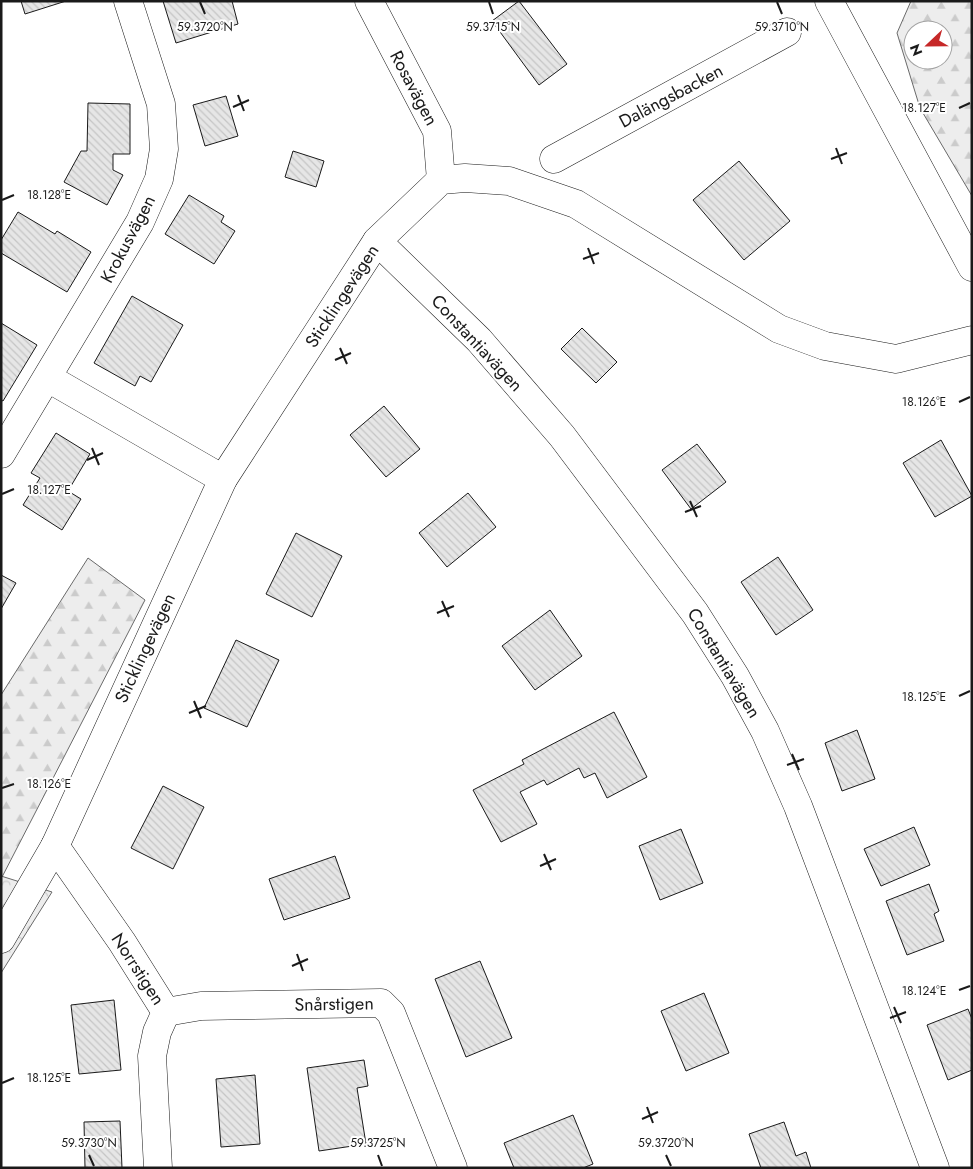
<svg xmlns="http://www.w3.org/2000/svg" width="973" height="1169" viewBox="0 0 973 1169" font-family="Jost,sans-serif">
<defs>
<pattern id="forest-firs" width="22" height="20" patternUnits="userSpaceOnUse" patternTransform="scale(1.25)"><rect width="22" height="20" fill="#ededed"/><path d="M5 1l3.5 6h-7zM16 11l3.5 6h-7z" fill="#cbcbcb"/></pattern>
<pattern id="park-crowns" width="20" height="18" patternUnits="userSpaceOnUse" patternTransform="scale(1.25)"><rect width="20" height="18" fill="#ededed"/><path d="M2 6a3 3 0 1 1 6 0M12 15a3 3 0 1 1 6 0" fill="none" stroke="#cbcbcb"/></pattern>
<pattern id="building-back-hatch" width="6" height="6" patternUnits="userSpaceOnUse" patternTransform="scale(1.25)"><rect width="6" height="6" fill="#e6e6e6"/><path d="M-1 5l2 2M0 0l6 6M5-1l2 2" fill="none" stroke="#c5c5c5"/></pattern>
</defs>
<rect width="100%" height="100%" fill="#fff"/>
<!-- forest -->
<g fill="url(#forest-firs)" stroke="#6a6a6a" fill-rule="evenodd">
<path d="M911,1H972V196L920,108L897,33ZM913,30H943V60H913Z"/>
<polygon points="88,558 145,600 1,879 1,695"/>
</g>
<!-- park -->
<polygon fill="url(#park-crowns)" stroke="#6a6a6a" points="1,876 52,892 1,973"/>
<!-- building -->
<g fill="url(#building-back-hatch)" stroke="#1a1a1a">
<polygon points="21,1 66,1 25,14"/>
<polygon points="163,1 232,1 238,24 176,43"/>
<polygon points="519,1 567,64 539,85 492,21"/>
<polygon points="226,96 238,136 205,146 193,105"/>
<polygon points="88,103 130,104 130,154 113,154 113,170 123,175 107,205 64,182 81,151 87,151"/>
<polygon points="293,151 324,161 316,187 285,177"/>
<polygon points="739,161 790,221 744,260 693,200"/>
<polygon points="189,195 224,216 221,222 235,231 214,264 165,234"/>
<polygon points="18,212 55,234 57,231 91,252 67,292 1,253 1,240"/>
<polygon points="132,296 183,325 151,382 140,376 135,386 94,363"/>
<polygon points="1,323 37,345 3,401 1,400"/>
<polygon points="582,328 617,362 596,383 561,349"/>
<polygon points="384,406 420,449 386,477 350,435"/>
<polygon points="56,433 90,454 68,491 81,499 62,530 23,505 40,478 31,473"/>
<polygon points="941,440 972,496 935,517 903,463"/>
<polygon points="697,444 726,482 691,509 662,470"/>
<polygon points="468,493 496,527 447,567 419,533"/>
<polygon points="296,533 342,556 312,617 266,594"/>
<polygon points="778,557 813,610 776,635 741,582"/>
<polygon points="1,575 16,583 1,609"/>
<polygon points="550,610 582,656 535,690 502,646"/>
<polygon points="236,640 279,660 247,727 204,708"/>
<polygon points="614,712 647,777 607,798 595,773 584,778 579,768 547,785 544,780 520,792 537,824 501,842 473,790 524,764 522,760"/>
<polygon points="857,730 875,779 842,791 825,743"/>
<polygon points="163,786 204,807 173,869 131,848"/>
<polygon points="914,827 930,865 881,886 864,849"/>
<polygon points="681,829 703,883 660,900 639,846"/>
<polygon points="335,856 350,898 284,920 269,879"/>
<polygon points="929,884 939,911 934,914 944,941 907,955 886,901"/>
<polygon points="480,961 512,1038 466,1057 435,979"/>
<polygon points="704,993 729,1053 686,1071 661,1011"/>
<polygon points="114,1000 121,1070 79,1074 71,1005"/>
<polygon points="968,1009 972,1019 972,1070 948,1080 927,1025"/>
<polygon points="364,1060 368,1086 357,1088 366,1144 319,1151 307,1068"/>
<polygon points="255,1075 260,1144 221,1147 216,1079"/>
<polygon points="573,1115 593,1164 583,1168 514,1168 504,1143"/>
<polygon points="120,1121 122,1168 85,1168 84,1122"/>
<polygon points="784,1122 796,1156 806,1152 811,1168 761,1168 749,1134"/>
</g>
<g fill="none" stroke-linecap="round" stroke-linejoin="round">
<!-- minor casing -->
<g stroke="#1a1a1a" stroke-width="29">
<g id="minor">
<polyline points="369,1 437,131 441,180"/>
<polyline points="554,159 787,32"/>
<polyline points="377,241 479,340 562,436 695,613 735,676 765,731 798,806 935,1168"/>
<polyline points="48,378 223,479"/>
<polyline points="1,454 140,222 159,179 164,149 161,104 128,1"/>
<polyline points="55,846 122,942 166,1012 157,1032 152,1056 158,1168"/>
<polyline points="1,939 55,846 223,479 377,241 441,180 465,178 509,181 576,204 779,329 825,346 896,359 972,340"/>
<polyline points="166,1012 201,1006 381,1003 391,1013 453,1168"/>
</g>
</g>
<!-- secondary casing -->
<g stroke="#1a1a1a" stroke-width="29">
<polyline id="secondary" points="829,1 972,267"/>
</g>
<!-- minor -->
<use href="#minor" stroke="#fff" stroke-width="28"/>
<!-- secondary -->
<use href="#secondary" stroke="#fff" stroke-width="28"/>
</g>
<!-- ticks -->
<path fill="none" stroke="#1a1a1a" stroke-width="2" d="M200,2L205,14M489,2L493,14M777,2L782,14M238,95L244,111M233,107L249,100M959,108L970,103M836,148L842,164M831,159L847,153M2,200L14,195M588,248L594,264M583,259L599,253M340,348L347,364M335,360L351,353M959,402L970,397M92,448L99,465M87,460L103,453M2,494L14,489M690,501L697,517M685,512L701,506M442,601L449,617M437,613L454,606M959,696L970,691M194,701L201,718M189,713L206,706M792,754L799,770M787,765L804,759M2,788L14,784M544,854L551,870M540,866L556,859M297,954L303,971M292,966L308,959M959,990L970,986M894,1007L901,1023M890,1018L906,1012M2,1083L14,1078M647,1107L653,1123M642,1119L658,1112M89,1155L94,1166M378,1155L382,1166M666,1155L671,1166"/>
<g text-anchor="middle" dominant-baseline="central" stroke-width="4" stroke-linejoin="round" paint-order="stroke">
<!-- street labels -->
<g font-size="18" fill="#1a1a1a" stroke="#fff">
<text transform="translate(414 88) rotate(62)">Rosavägen</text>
<text transform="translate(671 96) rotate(-28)">Dalängsbacken</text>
<text transform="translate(128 239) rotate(-62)">Krokusvägen</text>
<text transform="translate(342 296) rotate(-57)">Sticklingevägen</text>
<text transform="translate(477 343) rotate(47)">Constantiavägen</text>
<text transform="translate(145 648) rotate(-65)">Sticklingevägen</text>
<text transform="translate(724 663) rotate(59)">Constantiavägen</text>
<text transform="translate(138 969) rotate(57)">Norrstigen</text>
<text transform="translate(334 1004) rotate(-1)">Snårstigen</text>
</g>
</g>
<g font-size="12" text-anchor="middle" fill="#1a1a1a" stroke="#fff" stroke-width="4" stroke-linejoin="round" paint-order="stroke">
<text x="493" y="31">59.3715°N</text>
<text x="205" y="31">59.3720°N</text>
<text x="782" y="31">59.3710°N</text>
<text x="924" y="112">18.127°E</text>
<text x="49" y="199">18.128°E</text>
<text x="924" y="406">18.126°E</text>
<text x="49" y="494">18.127°E</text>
<text x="924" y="701">18.125°E</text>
<text x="49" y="788">18.126°E</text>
<text x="924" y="995">18.124°E</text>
<text x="49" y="1082">18.125°E</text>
<text x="89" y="1147">59.3730°N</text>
<text x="378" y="1147">59.3725°N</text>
<text x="666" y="1147">59.3720°N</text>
</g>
<!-- border -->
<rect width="973" height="1169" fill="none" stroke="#1a1a1a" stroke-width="5"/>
<!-- north arrow -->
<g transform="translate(928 45) rotate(248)"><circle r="24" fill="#ffffff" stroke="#a3a3a3"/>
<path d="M0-4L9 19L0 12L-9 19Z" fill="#c62828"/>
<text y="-8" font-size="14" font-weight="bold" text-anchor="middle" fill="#1a1a1a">N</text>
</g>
</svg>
